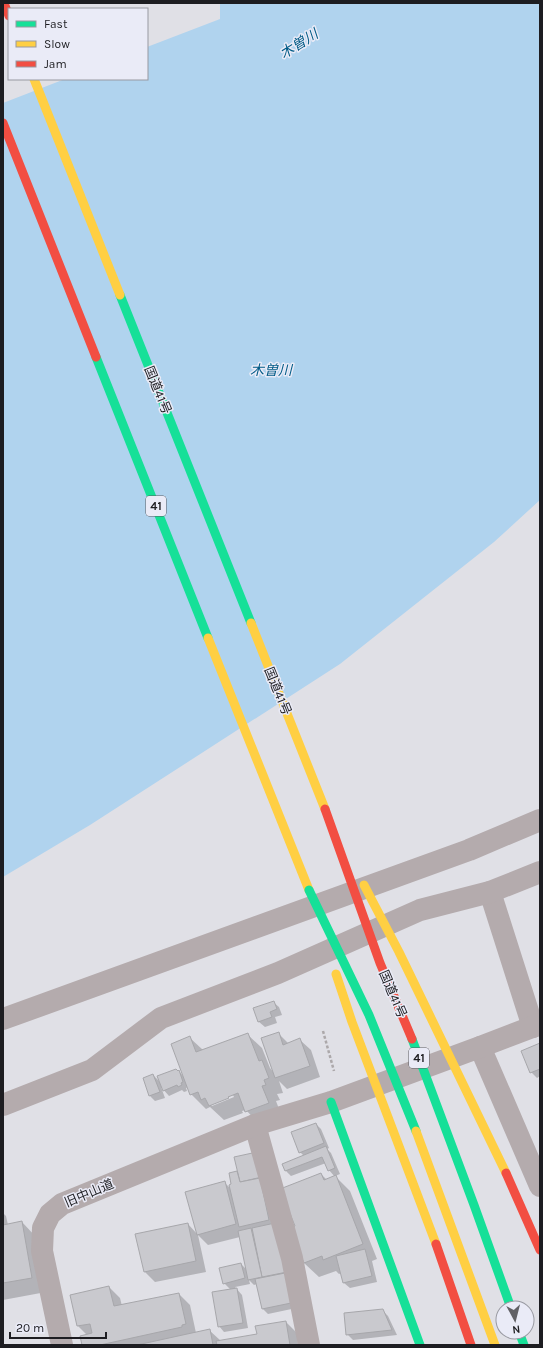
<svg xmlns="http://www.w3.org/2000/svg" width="543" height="1348" viewBox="0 0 543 1348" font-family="Karla,'Noto Sans JP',sans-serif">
<rect width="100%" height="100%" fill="#e0e0e6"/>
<!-- water -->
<polygon fill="#b0d3ee" points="220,3 540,3 540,500 494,542 340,664 90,825 3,877 3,103 65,79 147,79 147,47 220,19"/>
<!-- shadow -->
<g fill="#0003" fill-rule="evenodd">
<polygon points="273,1002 279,1007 282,1015 275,1017 277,1023 265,1027 259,1022 254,1009"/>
<path d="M278,1033L289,1044L300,1040L311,1050L320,1077L287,1089L279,1081L283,1093L277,1094L280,1100L276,1101L282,1117L261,1126L246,1110L242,1111L243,1113L224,1120L210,1107L206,1109L191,1094L188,1087L186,1088L187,1091L184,1092L182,1090L169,1096L161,1087L165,1098L155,1101L150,1096L153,1075L161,1083L179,1071L184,1077L190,1038L203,1050L247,1034L262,1048L270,1068L274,1073ZM233,1095L234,1097L212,1106L210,1104Z"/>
<polygon points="540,1044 540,1076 537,1078 531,1072"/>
<polygon points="316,1124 321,1129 329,1148 327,1149 331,1153 340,1174 335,1176 350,1191 377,1259 372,1261 377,1282 350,1288 344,1283 342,1273 339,1274 336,1271 319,1277 304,1263 296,1227 321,1174 327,1180 335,1177 329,1170 326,1163 291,1176 286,1171 283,1164 304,1156 300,1152"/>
<polygon points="256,1153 301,1307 268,1314 262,1308 257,1284 254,1285 249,1280 250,1284 235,1287 242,1295 248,1328 224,1332 219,1326 231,1290 224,1283 241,1264 247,1270 240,1237 208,1245 198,1235 206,1272 155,1282 145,1272 188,1224 198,1235 225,1183 231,1189 237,1172 239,1175"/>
<polygon points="3,1213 6,1216 8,1225 22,1222 36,1237 46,1292 3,1300"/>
<polygon points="109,1287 120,1298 122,1306 179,1294 190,1305 196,1333 209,1330 221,1341 258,1335 286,1322 297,1333 298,1345 83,1345 87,1335 78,1326"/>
<polygon points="382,1310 388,1316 397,1335 353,1340 347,1334"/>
</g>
<!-- building -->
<g fill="#c9c9ce" stroke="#a7a7ab">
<polygon points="274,1001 277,1009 270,1012 272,1017 258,1022 253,1008"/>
<polygon points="279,1032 283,1045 300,1038 310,1066 275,1078 261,1038"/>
<polygon points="248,1033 259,1061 262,1060 269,1078 264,1080 266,1085 262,1086 269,1103 245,1112 238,1093 228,1097 229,1098 209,1106 205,1098 201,1100 198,1092 190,1095 171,1044 190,1036 196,1052"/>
<polygon points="540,1043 540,1069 530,1073 521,1051"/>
<polygon points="176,1069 178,1071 179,1070 183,1082 181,1083 182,1085 178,1087 177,1085 163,1091 157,1076"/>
<polygon points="153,1074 160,1092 149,1096 143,1078"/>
<polygon points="316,1123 324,1143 299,1153 291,1132"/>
<polygon points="326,1146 335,1168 328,1171 322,1157 285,1171 282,1164"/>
<polygon points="257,1152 262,1177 240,1182 234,1157"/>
<polygon points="237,1171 240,1182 260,1178 269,1220 239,1227 229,1185 231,1184 229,1173"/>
<polygon points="321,1173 324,1180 336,1175 363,1244 323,1260 322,1256 304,1263 290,1229 295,1226 280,1189"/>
<polygon points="225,1181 236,1224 197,1235 185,1192"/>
<polygon points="22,1221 32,1278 3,1283 3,1225"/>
<polygon points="188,1223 196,1261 144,1272 135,1234"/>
<polygon points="275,1223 292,1271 262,1277 252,1228"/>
<polygon points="251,1228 262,1277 248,1280 238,1231"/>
<polygon points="365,1249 372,1276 343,1283 336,1256"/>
<polygon points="241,1263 245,1278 223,1284 219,1268"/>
<polygon points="290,1272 296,1302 262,1309 255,1279"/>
<polygon points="109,1286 114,1306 179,1293 186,1324 182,1325 182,1327 100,1345 82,1345 80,1336 92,1333 90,1324 77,1326 70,1295"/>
<polygon points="237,1288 243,1323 218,1327 212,1292"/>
<polygon points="383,1309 392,1330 346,1335 344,1313"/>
<polygon points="286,1321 290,1345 217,1345 216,1341 257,1334 255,1326"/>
<polygon points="210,1329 213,1345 137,1345"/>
</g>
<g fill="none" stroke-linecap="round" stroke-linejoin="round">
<!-- path -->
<polyline stroke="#aca8aa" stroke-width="2.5" stroke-dasharray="3 2" stroke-linecap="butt" points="323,1031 334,1071"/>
<!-- street -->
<g stroke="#b4abad" stroke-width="22">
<polyline points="490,892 533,1027"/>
<polyline points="3,1019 469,850 540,820"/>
<polyline points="480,1047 540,1186"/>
<polyline points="3,1105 92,1070 161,1018 278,973 420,910 490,892 540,872"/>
<polyline points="255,1125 292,1258 309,1345"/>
<polyline points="62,1345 42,1251 43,1228 50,1214 62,1204 255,1125 331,1102 480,1047 540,1024"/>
</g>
<!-- fast -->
<g stroke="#16e098" stroke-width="9">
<polyline points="120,295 251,623"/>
<polyline points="96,357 208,638"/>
<polyline points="331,1102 420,1345"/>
<polyline points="519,1332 524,1345"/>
</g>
<!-- slow -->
<g stroke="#ffcf43" stroke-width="9">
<polyline points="34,79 120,295"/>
<polyline points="251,623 325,809"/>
<polyline points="208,638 309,890"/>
</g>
<!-- jam -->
<g stroke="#f24e42" stroke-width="9">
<polyline points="4,3 9,16"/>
<polyline points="3,123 96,357"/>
</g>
<!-- fast-bridge -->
<g stroke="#16e098" stroke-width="9">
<polyline points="309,890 369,1015 416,1131"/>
<polyline points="412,1039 474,1205 511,1308"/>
</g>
<!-- slow-bridge -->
<g stroke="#ffcf43" stroke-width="9">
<polyline points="364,885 399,952 506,1173"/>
<polyline points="336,974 352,1022 436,1244"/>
<polyline points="416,1131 495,1345"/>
</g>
<!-- jam-bridge -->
<g stroke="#f24e42" stroke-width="9">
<polyline points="325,809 380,963 412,1039"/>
<polyline points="506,1173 540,1250"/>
<polyline points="436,1244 471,1345"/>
</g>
</g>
<g text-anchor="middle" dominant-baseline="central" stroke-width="3" stroke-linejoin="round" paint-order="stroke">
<!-- shield labels -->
<g fill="#eaebf7" stroke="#5a5b61" stroke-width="1">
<rect x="146" y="496" width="20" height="20" rx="3"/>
<rect x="409" y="1048" width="20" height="20" rx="3"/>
</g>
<g font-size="12" font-weight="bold" fill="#1d1d21">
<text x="156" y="506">41</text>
<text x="419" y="1058">41</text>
</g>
<!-- street labels -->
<g font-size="13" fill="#1d1d21" stroke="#eaebf7">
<text transform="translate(158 390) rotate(68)">国道41号</text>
<text transform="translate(278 691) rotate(68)">国道41号</text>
<text transform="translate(393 994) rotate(67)">国道41号</text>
<text transform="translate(89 1193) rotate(-23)">旧中山道</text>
</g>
<!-- water labels -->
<g font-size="14" font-style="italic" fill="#005b87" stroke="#eaebf7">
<text transform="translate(299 44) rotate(-32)">木曽川</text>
<text x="271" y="370">木曽川</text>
</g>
</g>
<!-- border -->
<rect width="543" height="1348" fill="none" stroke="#1d1d21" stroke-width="8"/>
<!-- legend -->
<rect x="8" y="8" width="140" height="72" fill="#eaebf7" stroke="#9899a1"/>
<rect x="16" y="21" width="20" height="6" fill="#16e098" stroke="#9899a1"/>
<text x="44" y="28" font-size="12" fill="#1d1d21">Fast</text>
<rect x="16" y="41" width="20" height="6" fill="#ffcf43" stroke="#9899a1"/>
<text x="44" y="48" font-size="12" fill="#1d1d21">Slow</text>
<rect x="16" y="61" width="20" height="6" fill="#f24e42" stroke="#9899a1"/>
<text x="44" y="68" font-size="12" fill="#1d1d21">Jam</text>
<!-- north arrow -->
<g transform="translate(515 1320) rotate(173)"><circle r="19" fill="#eaebf7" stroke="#9899a1"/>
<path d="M0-3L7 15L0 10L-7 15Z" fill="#616166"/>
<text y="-6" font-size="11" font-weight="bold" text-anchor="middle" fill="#1d1d21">N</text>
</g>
<!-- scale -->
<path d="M10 1332v6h96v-6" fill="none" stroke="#1d1d21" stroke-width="2"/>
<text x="16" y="1332" font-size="12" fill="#1d1d21" stroke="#eaebf7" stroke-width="3" paint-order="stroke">20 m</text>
</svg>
